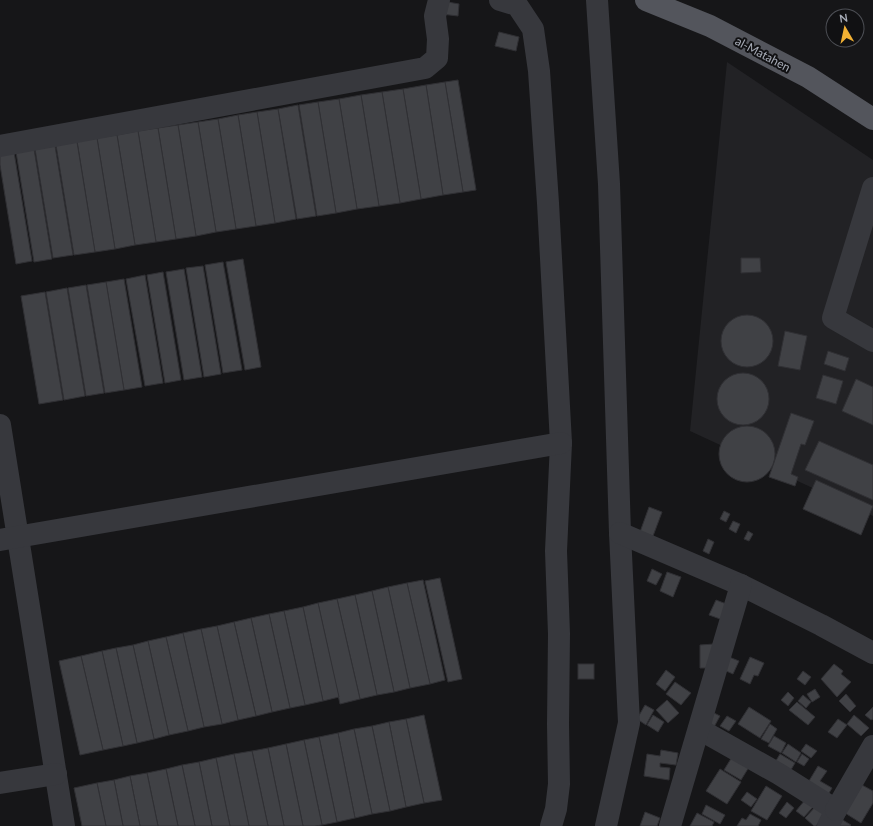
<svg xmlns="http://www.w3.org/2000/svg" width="873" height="826" viewBox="0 0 873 826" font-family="Lato,sans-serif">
<rect width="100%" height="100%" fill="#161618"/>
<!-- built -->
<polygon fill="#222225" points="727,62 873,160 873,516 690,431"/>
<!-- building -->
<g fill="#404145" stroke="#303034">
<polygon points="442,1 459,4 458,16 441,14"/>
<polygon points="499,32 519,37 516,51 495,46"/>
<polygon points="458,80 476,190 463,192 445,82"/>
<polygon points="445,82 463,192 443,195 426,85"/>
<polygon points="426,85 443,195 421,199 403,89"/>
<polygon points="403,89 421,199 400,203 382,92"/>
<polygon points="382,92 400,203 379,206 361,95"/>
<polygon points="361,95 379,206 357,209 339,99"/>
<polygon points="339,99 357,209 336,213 318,102"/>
<polygon points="318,102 336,213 317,216 299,105"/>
<polygon points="298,105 316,216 297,219 278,109"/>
<polygon points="278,109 296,219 275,223 257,112"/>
<polygon points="257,112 275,223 256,226 238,115"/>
<polygon points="238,115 256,226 236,229 218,119"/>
<polygon points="218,119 236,229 216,232 198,122"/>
<polygon points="198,122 216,232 196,236 178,125"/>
<polygon points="178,125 196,236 176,239 158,128"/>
<polygon points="158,128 176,239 156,242 138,131"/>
<polygon points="138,131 156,242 135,245 117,135"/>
<polygon points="117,135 135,245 115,249 97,138"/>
<polygon points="97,138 115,249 95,252 77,141"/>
<polygon points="77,142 95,252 74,255 56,145"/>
<polygon points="55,146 73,255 53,258 35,149"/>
<polygon points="34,149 52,259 34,262 16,152"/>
<polygon points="14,152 32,261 16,264 0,165 0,155"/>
<polygon points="741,258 760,258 761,272 741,273"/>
<polygon points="243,259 261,367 245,370 226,262"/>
<polygon points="223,262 242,370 223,373 205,265"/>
<polygon points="203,266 221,374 204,377 186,268"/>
<polygon points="184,269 202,377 184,380 166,272"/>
<polygon points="163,272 181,380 165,383 147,275"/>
<polygon points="145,275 163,383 145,386 126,279"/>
<polygon points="124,279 142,387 124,390 106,282"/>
<polygon points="106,282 124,390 105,393 87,285"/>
<polygon points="86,285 104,393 86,396 68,288"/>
<polygon points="67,288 85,396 64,400 46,292"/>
<polygon points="45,292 63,400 39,404 21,296"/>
<circle cx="747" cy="341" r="26"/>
<polygon points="785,331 807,336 800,370 778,366"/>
<polygon points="828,351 849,358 845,371 824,364"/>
<circle cx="743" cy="399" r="26"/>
<polygon points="823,375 843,381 836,404 816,398"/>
<polygon points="856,379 873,387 873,425 842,411"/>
<polygon points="791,413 814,421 805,445 801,444 791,474 798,477 795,486 769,477"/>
<circle cx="747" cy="454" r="28"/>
<polygon points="819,441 873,465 873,500 805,470"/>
<polygon points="816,480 873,506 861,535 803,509"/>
<polygon points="649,507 662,512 653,536 640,532"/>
<polygon points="724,511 730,514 726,522 720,519"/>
<polygon points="733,521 740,524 736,533 729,529"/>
<polygon points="748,531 753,534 749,541 744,539"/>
<polygon points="708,539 714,542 709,554 703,551"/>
<polygon points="652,569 662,574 656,585 647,581"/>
<polygon points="667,572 681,577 673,597 660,591"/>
<polygon points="440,578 462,679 448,682 425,581"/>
<polygon points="423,580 445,680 430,684 407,583"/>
<polygon points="407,583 430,684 410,688 388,587"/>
<polygon points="388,587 410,688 394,692 372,591"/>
<polygon points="372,591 394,692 377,695 355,595"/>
<polygon points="355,595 377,695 360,699 337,599"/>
<polygon points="337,599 360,699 340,704 318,603"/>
<polygon points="716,600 729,605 723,620 709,615"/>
<polygon points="318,603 339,697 323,701 303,607"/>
<polygon points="303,607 323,701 305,705 284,611"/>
<polygon points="284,611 305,705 290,708 269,614"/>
<polygon points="269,614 290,708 272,712 251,618"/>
<polygon points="251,618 272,712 256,716 234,622"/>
<polygon points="234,622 256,716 238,720 217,626"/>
<polygon points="217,626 238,720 222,724 201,629"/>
<polygon points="201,629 222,724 204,727 183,633"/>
<polygon points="183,633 204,727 188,731 166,637"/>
<polygon points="166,637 188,731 169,735 148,641"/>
<polygon points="148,641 169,735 154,739 133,645"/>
<polygon points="714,644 715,668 700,668 700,645"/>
<polygon points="133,645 154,739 137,743 116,648"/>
<polygon points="116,648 137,743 123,746 102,651"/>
<polygon points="102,651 123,746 103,750 81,656"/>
<polygon points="81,656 103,750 80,755 59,661"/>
<polygon points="729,657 739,661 733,674 724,670"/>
<polygon points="750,657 764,663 758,676 754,675 750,684 740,679"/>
<rect x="578" y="664" width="16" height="15"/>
<polygon points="834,664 843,671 841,674 851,682 837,697 821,679"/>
<polygon points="666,670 675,677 665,691 656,684"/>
<polygon points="803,671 811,677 805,685 797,679"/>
<polygon points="675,682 691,693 681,705 666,694"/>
<polygon points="815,689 820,697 812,702 807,694"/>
<polygon points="788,692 794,698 788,706 781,700"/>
<polygon points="846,694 856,706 850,712 839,701"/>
<polygon points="803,695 811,702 806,708 798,701"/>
<polygon points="667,700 679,713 668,723 656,710"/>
<polygon points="797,702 815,717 808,725 789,710"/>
<polygon points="645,705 654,710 646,725 637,719"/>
<polygon points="749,707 771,721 760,738 738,724"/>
<polygon points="873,707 873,719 871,720 865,715"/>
<polygon points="712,712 720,716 714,727 706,723"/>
<polygon points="424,715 442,800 424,803 406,719"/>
<polygon points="653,715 664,722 658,732 647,725"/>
<polygon points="854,715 869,728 861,736 847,724"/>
<polygon points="727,716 736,721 729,731 720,726"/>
<polygon points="406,719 424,803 406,807 389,722"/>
<polygon points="838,719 847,725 837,738 828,732"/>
<polygon points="389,722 406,807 390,811 372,726"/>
<polygon points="770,724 777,729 769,743 761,739"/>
<polygon points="372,726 390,811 372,814 354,729"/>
<polygon points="354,729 372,814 355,818 338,733"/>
<polygon points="338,733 355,818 337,822 319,737"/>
<polygon points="774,736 786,743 781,753 768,746"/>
<polygon points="319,737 337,822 322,825 304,740"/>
<polygon points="304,740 322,825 315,826 303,826 286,744"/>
<polygon points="286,744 303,826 284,826 268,748"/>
<polygon points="788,744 801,753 796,762 782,753"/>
<polygon points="806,744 817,751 811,758 801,751"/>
<polygon points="268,748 284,826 268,826 252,751"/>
<polygon points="661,750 678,753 676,765 660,763 660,767 670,768 669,780 644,776 647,754 660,756"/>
<polygon points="252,751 268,826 249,826 234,754"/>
<polygon points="234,754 249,826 230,826 216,758"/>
<polygon points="780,754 795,763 789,773 774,764"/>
<polygon points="802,754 809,759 804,766 797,762"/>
<polygon points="732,757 749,767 741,780 724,770"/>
<polygon points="216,758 230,826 212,826 199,762"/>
<polygon points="199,762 212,826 195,826 182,765"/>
<polygon points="182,765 195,826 178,826 166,769"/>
<polygon points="818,766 827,771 820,781 832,788 826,798 806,786"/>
<polygon points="166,769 178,826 158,826 147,773"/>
<polygon points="720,769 741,782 727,804 706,791"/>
<polygon points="147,773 158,826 140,826 130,776"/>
<polygon points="130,776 140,826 123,826 114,780"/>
<polygon points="114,780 123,826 106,826 97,783"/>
<polygon points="97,783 106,826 82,826 74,788"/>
<polygon points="862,785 873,791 873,803 861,823 845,813"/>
<polygon points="766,786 782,796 767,820 751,811"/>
<polygon points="747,792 757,799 751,807 741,800"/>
<polygon points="805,800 813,807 804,817 796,811"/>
<polygon points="787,802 794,808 786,818 779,813"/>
<polygon points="706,805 725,815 720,824 702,814"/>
<polygon points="815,807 825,815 816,826 814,826 805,818"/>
<polygon points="645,812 660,818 657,826 640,826"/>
<polygon points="697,813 714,822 712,826 690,826"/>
<polygon points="750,814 761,820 758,826 737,826 742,818 746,820"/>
<polygon points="841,819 851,825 850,826 838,826"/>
</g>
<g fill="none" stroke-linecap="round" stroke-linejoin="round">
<!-- minor -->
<g stroke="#37383d" stroke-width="22">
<polyline points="500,0 517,5 533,29 539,71 548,203 561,443 556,551 559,634 558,724 559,784 556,809 551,826"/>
<polyline points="597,0 609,184 620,533 629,723 606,826"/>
<polyline points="0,146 425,68 437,58 438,39 435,16 439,0"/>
<polyline points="873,188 833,318 873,341"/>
<polyline points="0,425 64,826"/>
<polyline points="620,533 741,585 821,625 873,653"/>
<polyline points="0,540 561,443"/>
<polyline points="699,729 779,774 836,810 828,826"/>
<polyline points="0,783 56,774"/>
<polyline points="836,810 873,746"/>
<polyline points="670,826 741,585"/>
</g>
<!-- major -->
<polyline stroke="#53555c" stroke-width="22" points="646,0 710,26 808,77 873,119"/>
</g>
<g text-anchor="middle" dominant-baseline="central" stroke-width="4" stroke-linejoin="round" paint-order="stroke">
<!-- street labels -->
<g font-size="12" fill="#a8adb8" stroke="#111113">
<text transform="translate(763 54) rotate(28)">al-Matahen</text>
</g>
</g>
<!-- north arrow -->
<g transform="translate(845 28) rotate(351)"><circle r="19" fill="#111113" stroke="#4d4f55"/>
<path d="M0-3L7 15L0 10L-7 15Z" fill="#f2b134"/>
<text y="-6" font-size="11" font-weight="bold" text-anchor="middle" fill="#a8adb8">N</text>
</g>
</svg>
